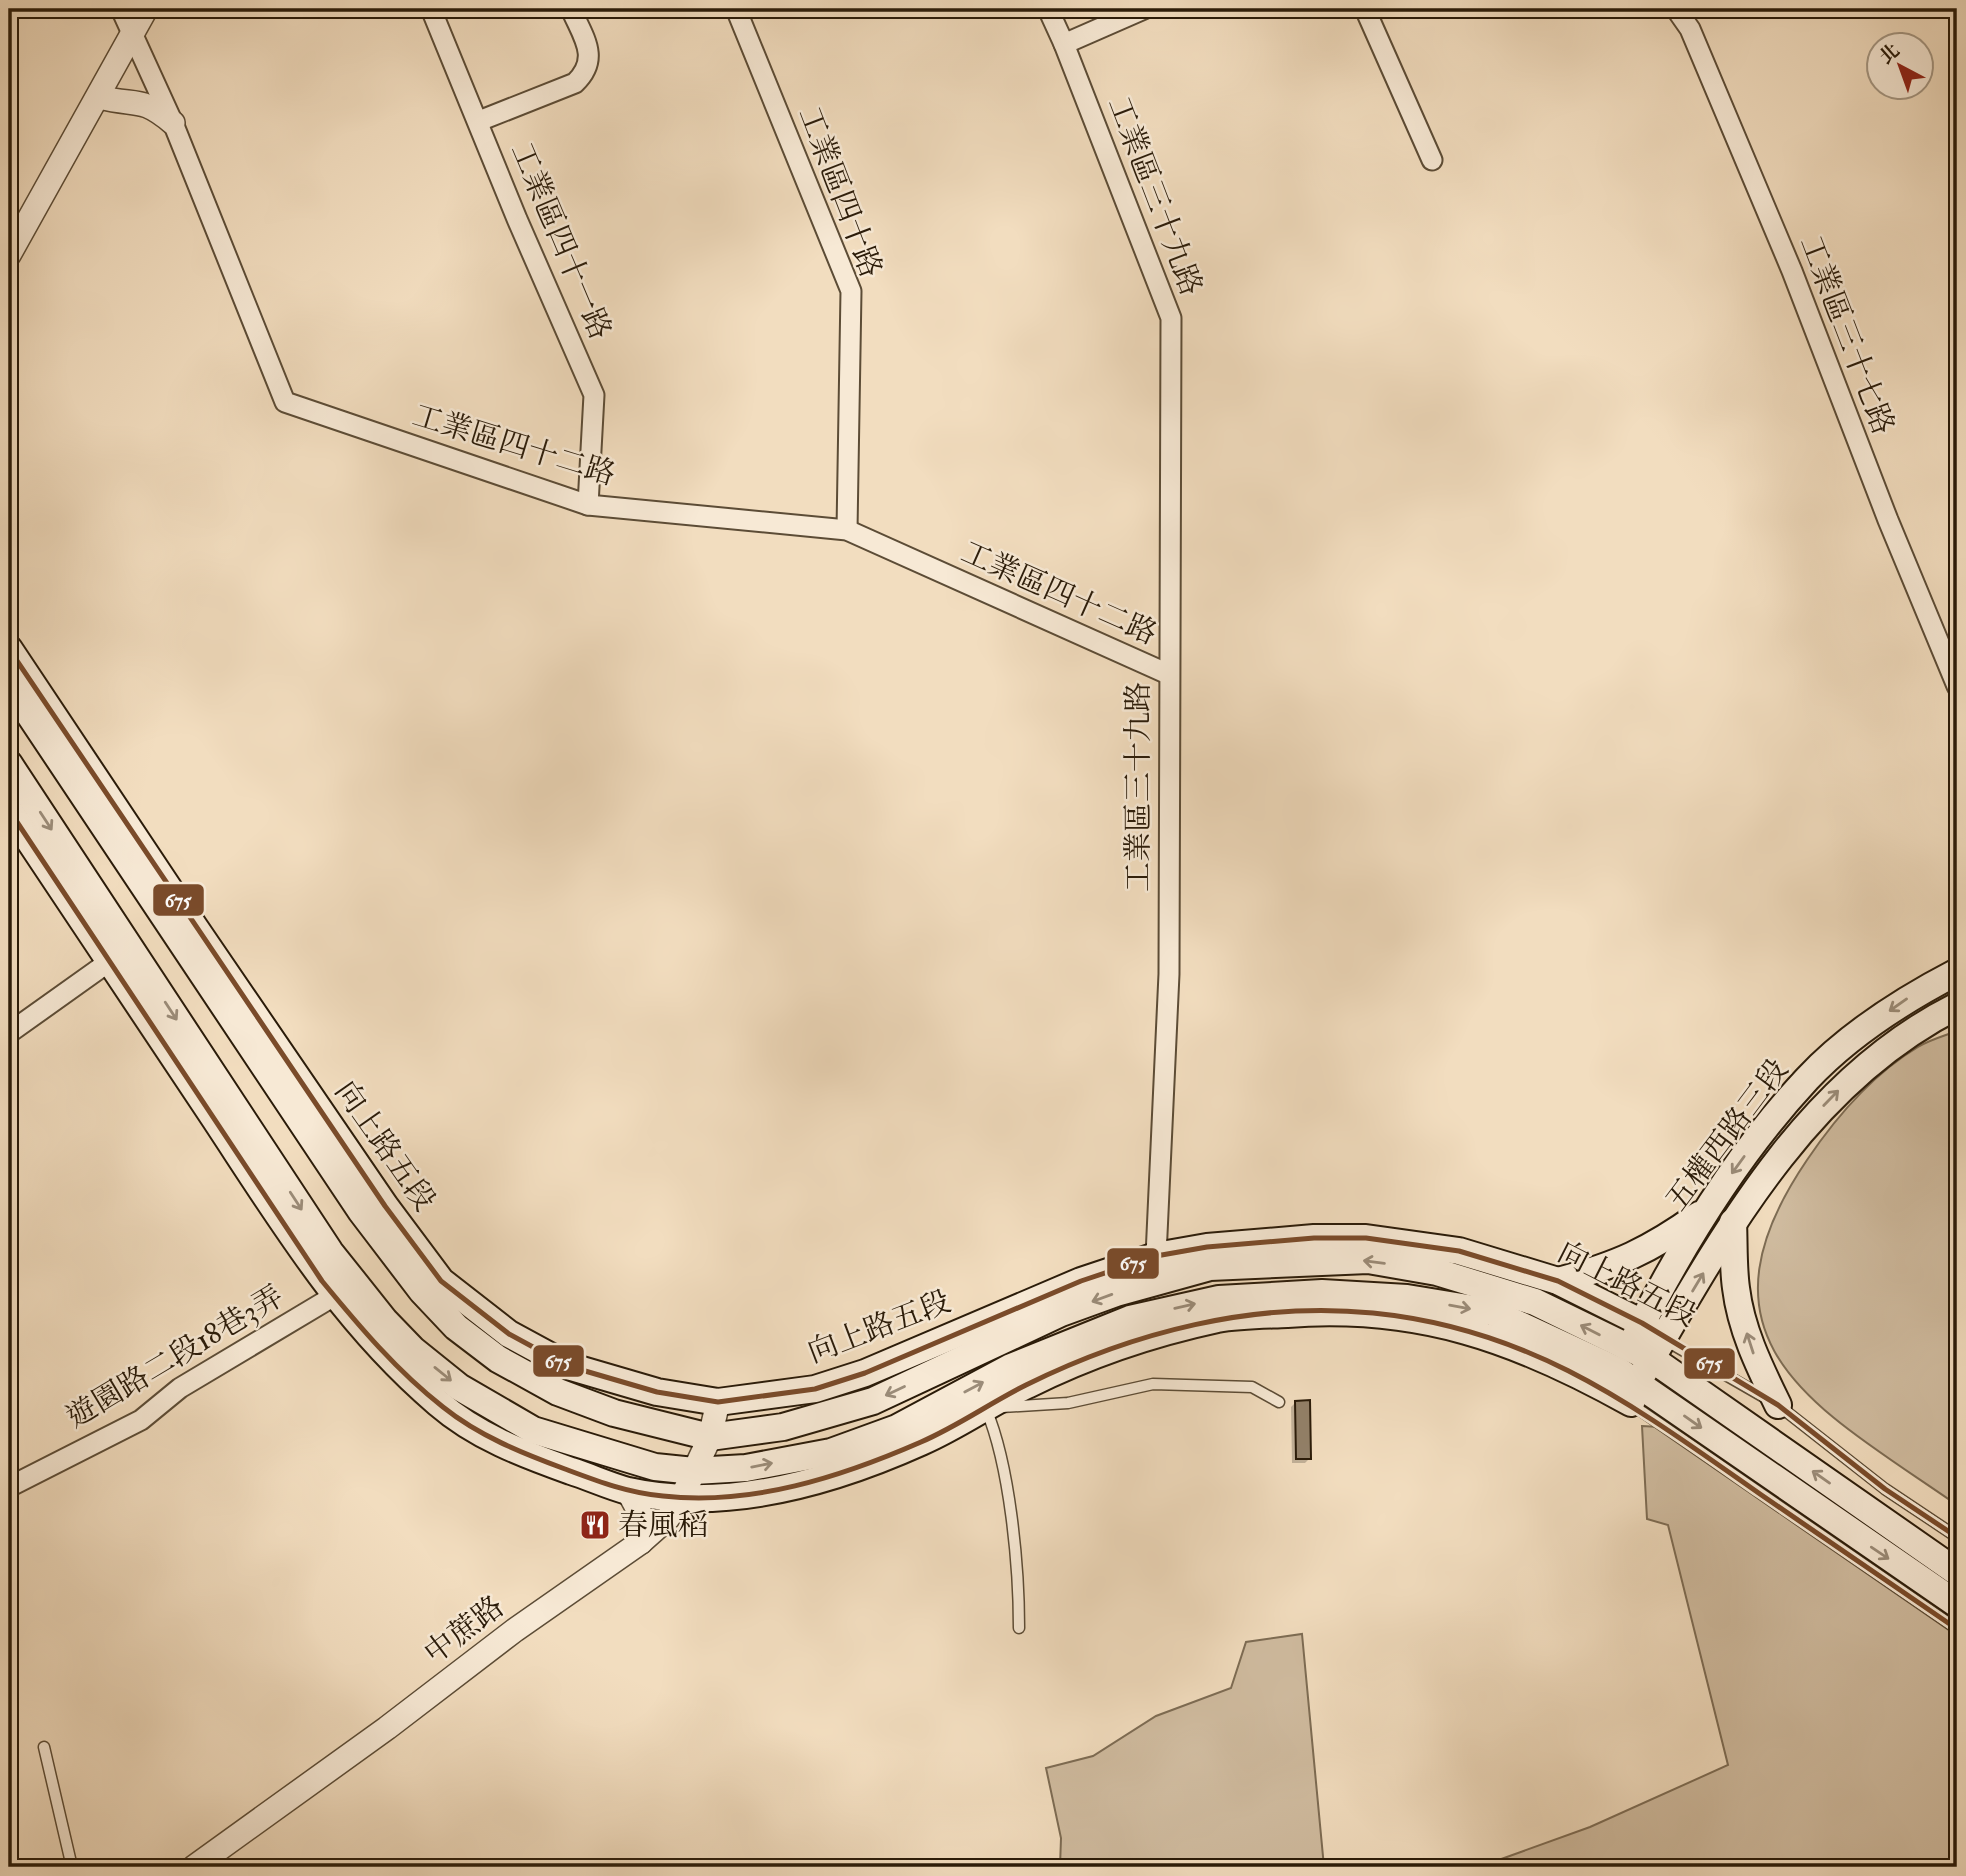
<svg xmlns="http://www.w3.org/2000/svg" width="1966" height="1876" viewBox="0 0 1966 1876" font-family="'IM FELL Double Pica','Noto Serif TC',serif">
<rect width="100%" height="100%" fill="#f2ddbf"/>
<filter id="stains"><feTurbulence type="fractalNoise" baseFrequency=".00286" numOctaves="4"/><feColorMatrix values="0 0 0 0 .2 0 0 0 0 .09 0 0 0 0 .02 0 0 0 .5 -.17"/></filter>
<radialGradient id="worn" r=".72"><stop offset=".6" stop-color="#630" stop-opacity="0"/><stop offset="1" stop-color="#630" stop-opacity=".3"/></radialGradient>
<!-- green -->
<g fill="#d0bca0" stroke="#7d6c54" stroke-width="2">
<path d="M1957,1031V1505C1819,1409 1682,1344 1807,1160C1836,1117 1873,1074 1918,1047C1929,1040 1944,1036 1957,1031Z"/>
<polygon points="1642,1426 1677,1428 1957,1625 1957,1867 1479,1867 1590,1827 1728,1765 1668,1525 1647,1519"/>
<polygon points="1302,1634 1324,1867 1060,1867 1061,1838 1046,1768 1093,1756 1156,1716 1231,1688 1246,1642"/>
</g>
<!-- shadow -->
<polygon fill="#0003" points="1296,1402 1310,1458 1305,1463 1292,1463 1291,1407"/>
<!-- building -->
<polygon fill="#928068" stroke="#2a1b09" stroke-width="2" points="1310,1400 1311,1459 1296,1459 1295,1401"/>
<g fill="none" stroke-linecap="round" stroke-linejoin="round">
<!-- service casing -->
<g stroke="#5c4c36" stroke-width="13">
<g id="service">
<polyline points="1665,1340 1778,1405 1885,1489 1957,1537"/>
<polyline points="1631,1404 1957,1629"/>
<polyline points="1002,1407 1068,1403 1153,1384 1252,1387 1279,1402"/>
<path d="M986,1409C1010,1466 1019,1566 1019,1628"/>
<polyline points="44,1747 72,1867"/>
</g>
</g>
<!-- minor casing -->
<g stroke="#5c4c36" stroke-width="23">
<g id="minor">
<polyline points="121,9 173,123 285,402 588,505 847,530 1168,674"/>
<polyline points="431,9 517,219 594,395 588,505"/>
<polyline points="736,9 851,291 847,530"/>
<polyline points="1048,9 1064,44 1144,9"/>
<polyline points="1365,9 1432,160"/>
<polyline points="1676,9 1690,29 1792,271 1888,520 1957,686"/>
<polyline points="1064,44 1171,318 1169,974 1156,1256"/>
<path d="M479,121L575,83C601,58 583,37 571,9"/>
<polyline points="9,1033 110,961"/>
<polyline points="9,1487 141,1420 180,1388 334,1296"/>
</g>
</g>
<!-- tertiary casing -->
<g stroke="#5c4c36" stroke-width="26">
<g id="tertiary">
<path d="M100,97C136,107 140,95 173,123"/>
<polyline points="9,255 146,9"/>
<polyline points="628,1491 641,1515 641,1542"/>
<polyline points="194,1867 387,1728 515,1630 641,1542 668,1518 682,1497 710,1437 718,1402"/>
</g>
</g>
<!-- secondary casing -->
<g stroke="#2a1b09" stroke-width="30">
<g id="secondary">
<polyline points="9,649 195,928 385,1206 441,1281 509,1334 568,1366 657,1392 718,1402 815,1389 865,1373 1081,1281 1156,1256 1207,1247 1314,1238 1366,1238 1459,1251 1558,1281 1642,1323 1664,1339"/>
<polyline points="9,684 361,1211 422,1291 456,1327 498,1359 558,1392 614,1413 710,1437 783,1427 873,1401 1061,1313 1116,1293 1210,1267 1368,1260 1437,1272 1535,1302 1652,1359 1957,1572"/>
<polyline points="9,764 330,1252 385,1321 413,1350 459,1387 533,1430 655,1467 694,1471 746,1468 831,1452 897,1428 1011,1367 1130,1319 1219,1299 1322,1293 1407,1298 1492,1312 1619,1371 1957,1604"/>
<path d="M9,810C78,913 146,1016 215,1119C283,1222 343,1322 438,1403C476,1436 523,1454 571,1471C590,1477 609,1486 628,1491C726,1513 832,1482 921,1442C958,1426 991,1402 1027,1385C1087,1355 1152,1333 1217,1319C1239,1315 1264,1315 1287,1314C1418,1304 1517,1339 1631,1403L1638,1382C1721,1239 1804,1083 1957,1006"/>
<path d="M1733,1222C1734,1244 1733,1267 1736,1288C1741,1330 1760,1368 1778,1405"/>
<path d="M1558,1281C1617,1265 1649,1251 1699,1215"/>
<path d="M1634,1339C1680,1248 1737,1154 1807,1079C1849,1034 1903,1000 1957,972"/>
</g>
</g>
<!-- service -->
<use href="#service" stroke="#f7e9d5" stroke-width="10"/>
<!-- minor -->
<use href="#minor" stroke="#f7e9d5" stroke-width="19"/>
<!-- tertiary -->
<use href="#tertiary" stroke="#f7e9d5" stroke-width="23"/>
<!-- secondary -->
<use href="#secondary" stroke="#f7e9d5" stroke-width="26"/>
<!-- bus-1 casing -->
<g stroke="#f7e9d5" stroke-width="10">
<g id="bus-1">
<polyline points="9,649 385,1206 441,1281 509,1334 568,1366 657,1392 718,1402 815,1389 865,1373 1081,1281 1156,1256 1207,1247 1314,1238 1366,1238 1459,1251 1558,1281 1642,1323 1778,1405 1885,1489 1957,1537"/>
<path d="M9,810L322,1281C359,1326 397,1371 443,1407C479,1436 522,1453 565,1469C597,1481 628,1493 663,1496C751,1506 841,1477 921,1442C958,1426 990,1403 1026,1385C1133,1332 1254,1301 1373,1313C1533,1329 1634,1406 1760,1494C1825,1539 1891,1584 1957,1629"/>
</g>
</g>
<!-- bus-1 -->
<use href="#bus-1" stroke="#7a4b2a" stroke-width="5"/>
</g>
<!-- one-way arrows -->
<defs><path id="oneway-shaft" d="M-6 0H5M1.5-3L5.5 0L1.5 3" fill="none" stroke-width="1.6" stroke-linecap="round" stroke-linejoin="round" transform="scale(1.75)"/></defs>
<g stroke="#9b8c79">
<use href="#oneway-shaft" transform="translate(46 821) rotate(57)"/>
<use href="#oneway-shaft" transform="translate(1898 1005) rotate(145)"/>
<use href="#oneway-shaft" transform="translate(171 1011) rotate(57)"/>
<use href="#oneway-shaft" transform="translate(1831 1098) rotate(-46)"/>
<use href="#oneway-shaft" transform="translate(1738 1165) rotate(126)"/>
<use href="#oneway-shaft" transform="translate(296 1201) rotate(57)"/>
<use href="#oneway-shaft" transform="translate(1374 1262) rotate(-173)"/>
<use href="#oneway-shaft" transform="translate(1698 1282) rotate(-59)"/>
<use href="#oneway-shaft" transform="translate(1102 1298) rotate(160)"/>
<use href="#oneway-shaft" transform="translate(1185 1306) rotate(-13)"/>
<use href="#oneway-shaft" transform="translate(1460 1307) rotate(10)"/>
<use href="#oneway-shaft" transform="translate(1590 1330) rotate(-153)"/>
<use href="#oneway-shaft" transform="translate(1750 1343) rotate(-108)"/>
<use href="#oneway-shaft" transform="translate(443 1374) rotate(39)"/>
<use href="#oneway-shaft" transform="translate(974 1387) rotate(-28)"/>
<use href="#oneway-shaft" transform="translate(895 1391) rotate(155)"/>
<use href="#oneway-shaft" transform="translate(1693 1422) rotate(35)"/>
<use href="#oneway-shaft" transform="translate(762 1465) rotate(-11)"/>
<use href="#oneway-shaft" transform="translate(1821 1477) rotate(-145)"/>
<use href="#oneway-shaft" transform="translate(1880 1553) rotate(34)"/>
</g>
<!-- icons -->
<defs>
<g id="restaurant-square" transform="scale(1.575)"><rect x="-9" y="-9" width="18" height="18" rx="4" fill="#8f2418" stroke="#f7e9d5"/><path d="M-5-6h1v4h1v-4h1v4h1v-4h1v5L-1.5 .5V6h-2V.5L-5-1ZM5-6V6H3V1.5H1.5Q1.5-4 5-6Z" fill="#fff"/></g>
</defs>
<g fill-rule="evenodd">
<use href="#restaurant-square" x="595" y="1525"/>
</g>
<g text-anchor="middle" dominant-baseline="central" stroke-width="5" stroke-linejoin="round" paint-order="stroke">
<!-- street labels -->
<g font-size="30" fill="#2a1b09" stroke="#f7e9d5">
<text transform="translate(840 192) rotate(69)">工業區四十路</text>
<text transform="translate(1155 196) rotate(69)">工業區三十九路</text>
<text transform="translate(561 241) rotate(67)">工業區四十一路</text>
<text transform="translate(1847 335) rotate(69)">工業區三十七路</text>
<text transform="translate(514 445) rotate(17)">工業區四十二路</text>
<text transform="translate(1059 593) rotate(24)">工業區四十二路</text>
<text transform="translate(1138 787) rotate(-90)">工業區三十九路</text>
<text transform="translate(1727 1135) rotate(-53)">五權西路三段</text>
<text transform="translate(385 1146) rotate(55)">向上路五段</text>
<text transform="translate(1627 1284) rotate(27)">向上路五段</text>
<text transform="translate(879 1327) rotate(-21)">向上路五段</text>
<text transform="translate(175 1357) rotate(-31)">遊園路二段18巷3弄</text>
<text transform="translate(464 1630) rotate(-37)">中蔗路</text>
</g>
<!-- poi labels -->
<g font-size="30" fill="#2a1b09" stroke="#f7e9d5" text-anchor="start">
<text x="618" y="1525">春風稻</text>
</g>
</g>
<g stroke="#f7e9d5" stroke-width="2.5">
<rect x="152" y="883" width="53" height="34" rx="7" fill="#7a4b2a"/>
<rect x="1106" y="1247" width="54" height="33" rx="7" fill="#7a4b2a"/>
<rect x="532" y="1344" width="53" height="34" rx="7" fill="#7a4b2a"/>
<rect x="1683" y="1347" width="53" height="33" rx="7" fill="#7a4b2a"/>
</g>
<g font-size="19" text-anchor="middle" font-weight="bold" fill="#fff">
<text x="178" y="907">675</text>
<text x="1133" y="1270">675</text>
<text x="558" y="1368">675</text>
<text x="1709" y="1370">675</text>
</g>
<!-- margin -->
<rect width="1966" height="1876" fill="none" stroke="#f2ddbf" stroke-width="35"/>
<rect x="10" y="10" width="1945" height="1855" fill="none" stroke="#2a1b09" stroke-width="3.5"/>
<rect x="18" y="18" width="1931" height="1841" fill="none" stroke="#2a1b09" stroke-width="2"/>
<!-- north arrow -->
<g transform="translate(1900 66) rotate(319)"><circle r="33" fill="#f7e9d5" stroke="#a59783" stroke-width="2"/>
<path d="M0-5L12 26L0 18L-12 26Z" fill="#8f2418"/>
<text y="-10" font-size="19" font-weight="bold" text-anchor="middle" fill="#2a1b09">北</text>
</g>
<rect width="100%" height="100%" filter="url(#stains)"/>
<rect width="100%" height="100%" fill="url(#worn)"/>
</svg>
